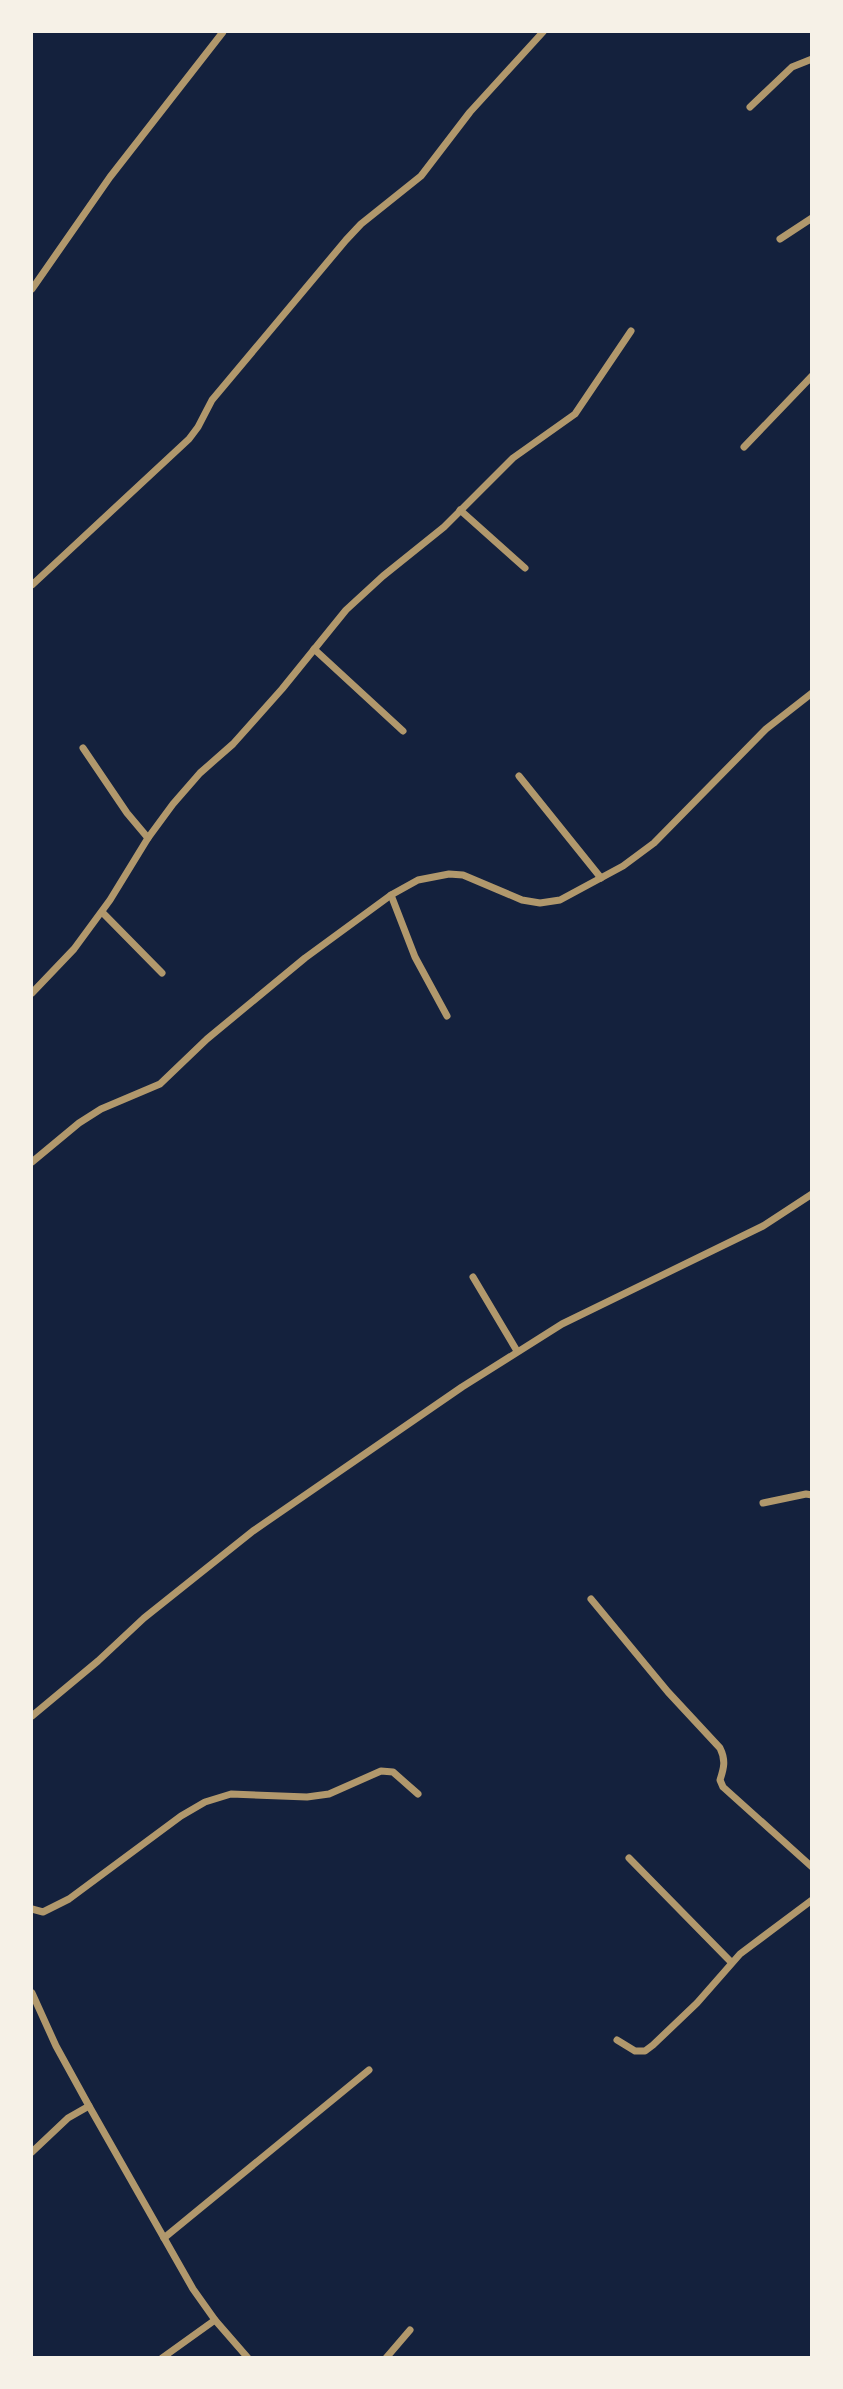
<svg xmlns="http://www.w3.org/2000/svg" width="843" height="2389" viewBox="0 0 843 2389" font-family="'Roboto Condensed',sans-serif">
<rect width="100%" height="100%" fill="#14213d"/>
<g fill="none" stroke-linecap="round" stroke-linejoin="round">
<!-- minor -->
<g stroke="#b1986c" stroke-width="7">
<polyline points="750,107 792,67 812,59"/>
<polyline points="780,239 812,218"/>
<polyline points="32,289 110,177 223,32"/>
<polyline points="744,447 812,376"/>
<polyline points="460,510 525,568"/>
<polyline points="32,585 189,439 198,427 212,400 346,240 361,224 421,176 470,112 543,32"/>
<polyline points="314,649 403,731"/>
<polyline points="83,748 127,813 148,838"/>
<polyline points="519,776 601,878"/>
<polyline points="391,895 415,957 447,1016"/>
<polyline points="102,912 162,973"/>
<polyline points="32,993 74,949 110,900 148,838 173,804 200,773 233,744 282,689 346,610 383,576 444,527 513,458 575,414 631,331"/>
<polyline points="32,1162 79,1123 101,1109 160,1084 207,1039 305,958 391,895 418,880 449,874 463,875 522,900 540,903 560,900 623,866 654,843 766,729 812,693"/>
<polyline points="473,1277 517,1351"/>
<polyline points="763,1503 806,1494 812,1495"/>
<path d="M591,1599L668,1692L720,1748C726,1760 724,1768 720,1780L723,1787L812,1867"/>
<polyline points="32,1716 98,1661 144,1618 253,1531 462,1387 562,1324 763,1226 812,1194"/>
<polyline points="629,1858 731,1962"/>
<polyline points="32,1909 43,1912 69,1899 181,1816 205,1802 231,1794 307,1797 329,1794 381,1771 393,1772 418,1794"/>
<polyline points="32,1993 56,2046 89,2106 193,2289 215,2320 248,2358"/>
<polyline points="617,2040 635,2051 645,2051 653,2045 697,2003 740,1954 812,1900"/>
<polyline points="32,2152 68,2118 89,2106"/>
<polyline points="164,2238 369,2070"/>
<polyline points="162,2358 215,2320"/>
<polyline points="386,2358 410,2330"/>
</g>
</g>
<!-- border -->
<rect width="843" height="2389" fill="none" stroke="#f6f1e7" stroke-width="66"/>
</svg>
